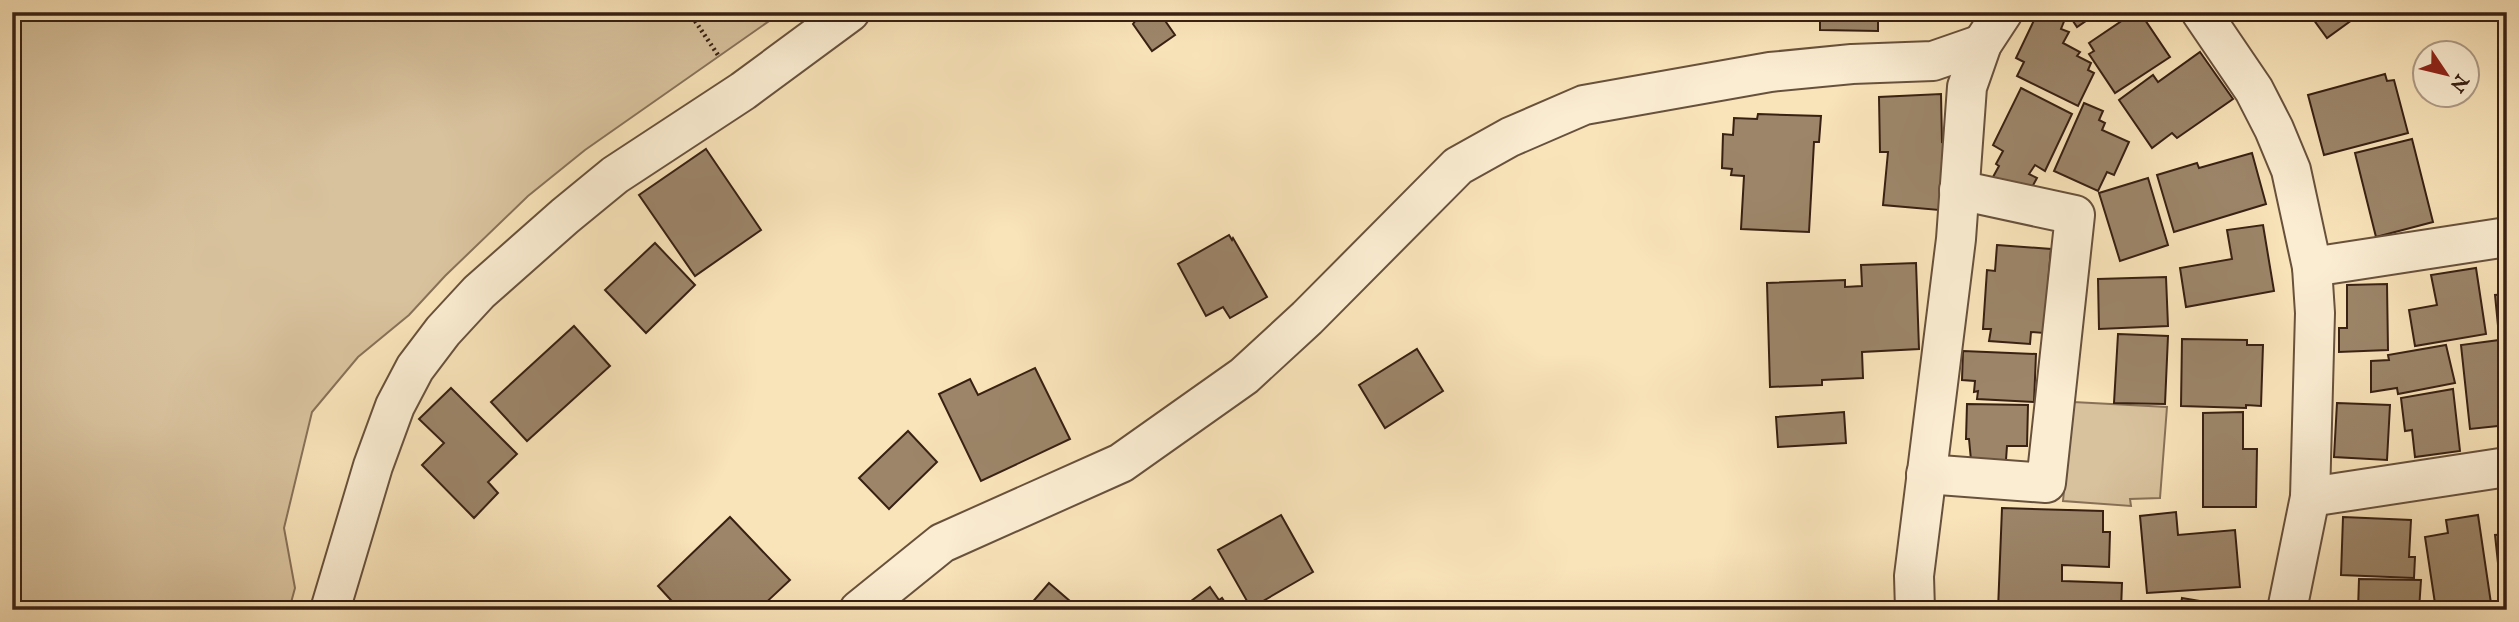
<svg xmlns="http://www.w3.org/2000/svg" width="2519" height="622" viewBox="0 0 2519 622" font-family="'IM FELL English',serif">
<rect width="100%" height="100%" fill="#f9e3b9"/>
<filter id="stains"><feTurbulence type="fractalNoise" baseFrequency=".00286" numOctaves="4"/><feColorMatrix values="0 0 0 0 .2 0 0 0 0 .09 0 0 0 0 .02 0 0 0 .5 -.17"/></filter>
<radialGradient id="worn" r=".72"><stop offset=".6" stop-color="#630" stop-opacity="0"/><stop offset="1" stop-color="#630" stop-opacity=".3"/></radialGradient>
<!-- green -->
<g fill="#d8c29d" stroke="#887158" stroke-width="2">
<polygon points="12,12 782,12 585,150 528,196 445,276 409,315 358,357 312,412 284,528 295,588 289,610 12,610"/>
<polygon points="2073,402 2167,407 2160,498 2130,499 2131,506 2063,501"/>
</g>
<!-- building -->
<g fill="#9c8569" stroke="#382013" stroke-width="2">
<polygon points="1131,12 1159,12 1175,35 1152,51 1133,24 1136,20"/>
<polygon points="1820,12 1878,12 1878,31 1820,30"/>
<polygon points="2038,12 2052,12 2065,19 2061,29 2069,32 2063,43 2080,52 2077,56 2091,63 2088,70 2094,73 2078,106 2017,76 2024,62 2016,58"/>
<polygon points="2067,12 2099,12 2077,27"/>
<polygon points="2135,12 2139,18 2143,17 2170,57 2115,93 2089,54 2094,51 2089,43"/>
<polygon points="2308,12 2363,12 2327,38"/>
<polygon points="2200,52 2233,99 2177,138 2172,133 2152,148 2119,100 2153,75 2158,82"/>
<polygon points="2385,74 2387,81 2394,80 2408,133 2324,155 2308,95"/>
<polygon points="2021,88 2072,114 2045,171 2035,165 2029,174 2037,178 2031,189 1996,182 1993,177 1999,166 1996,164 2003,151 1993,145"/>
<polygon points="1941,94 1942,142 1947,141 1939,210 1883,205 1888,152 1880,152 1879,97"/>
<polygon points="2084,103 2103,111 2099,120 2105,123 2102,130 2129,142 2114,175 2107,172 2098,191 2054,171"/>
<polygon points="1758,114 1821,116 1819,142 1814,142 1809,232 1741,229 1744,176 1731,175 1732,169 1722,168 1723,134 1733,135 1734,118 1757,119"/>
<polygon points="2412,139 2433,222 2376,237 2355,153"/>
<polygon points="706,149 761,230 695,276 639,195"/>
<polygon points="2252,153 2266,204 2174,232 2157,175 2197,163 2199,168"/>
<polygon points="2148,178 2168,245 2120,261 2099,193"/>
<polygon points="2263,225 2274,291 2186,307 2180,268 2232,259 2227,230"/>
<polygon points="1229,235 1232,240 1233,238 1267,297 1230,318 1223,307 1206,316 1178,264"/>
<polygon points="655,243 695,285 646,333 605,290"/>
<polygon points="1997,245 2051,249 2044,333 2031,332 2030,344 1989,341 1991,329 1983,329 1987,270 1995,271"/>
<polygon points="1916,263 1919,349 1862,352 1863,378 1822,380 1822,385 1770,387 1767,283 1845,280 1845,287 1862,286 1861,265"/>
<polygon points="2476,268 2486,334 2415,346 2409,310 2437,305 2431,275"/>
<polygon points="2166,277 2168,326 2099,329 2098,279"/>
<polygon points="2387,284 2388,350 2339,352 2339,328 2347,328 2347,285"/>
<polygon points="2507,294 2507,335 2499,336 2495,295"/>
<polygon points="574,326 610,366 527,441 491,402"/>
<polygon points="2118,334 2168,336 2165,404 2114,403"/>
<polygon points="2182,339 2247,340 2247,345 2263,345 2261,406 2246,405 2246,408 2181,406"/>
<polygon points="2507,339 2507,425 2470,429 2461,345"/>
<polygon points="2446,345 2455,383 2398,394 2397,388 2371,392 2371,361 2389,360 2388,355"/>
<polygon points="1417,349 1443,391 1385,428 1359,385"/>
<polygon points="1963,351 2036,354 2034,402 1977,399 1978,391 1974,392 1975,381 1962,380"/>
<polygon points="1035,368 1070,439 981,481 939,394 970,379 978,395"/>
<polygon points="451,388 517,454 488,482 498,493 474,518 422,465 444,443 419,419"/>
<polygon points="2453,389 2460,451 2415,457 2412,430 2405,431 2401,398"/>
<polygon points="2337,403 2390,405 2387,460 2334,457"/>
<polygon points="1967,404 2028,405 2027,446 2007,446 2006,460 1971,460 1969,439 1966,439"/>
<polygon points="1844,412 1846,443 1778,447 1776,417"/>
<polygon points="2243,412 2243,449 2257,449 2256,507 2203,507 2203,413"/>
<polygon points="908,431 937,462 889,509 859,478"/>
<polygon points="2002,508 2103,511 2103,532 2110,532 2109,567 2062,565 2062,581 2122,583 2121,610 1998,610"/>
<polygon points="2176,512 2178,535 2235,530 2240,587 2147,593 2140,516"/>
<polygon points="1281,515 1313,572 1251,608 1218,550"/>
<polygon points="2478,515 2492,610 2436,610 2425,537 2448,533 2446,520"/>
<polygon points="730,517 790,580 758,610 680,610 658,586"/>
<polygon points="2343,517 2411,520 2409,557 2415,557 2414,578 2341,575"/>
<polygon points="2507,534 2507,610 2503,610 2495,535"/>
<polygon points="2359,579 2421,580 2419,610 2358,610"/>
<polygon points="1049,583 1071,602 1068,606 1072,610 1035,610 1030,605"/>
<polygon points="1210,587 1219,600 1222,598 1230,610 1179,610"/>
<polygon points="2182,598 2242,608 2242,610 2180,610"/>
</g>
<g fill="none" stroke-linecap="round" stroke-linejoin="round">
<!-- minor casing -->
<g stroke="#68513c" stroke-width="42">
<g id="minor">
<polyline points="2201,12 2254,90 2274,129 2291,170 2312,267 2315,313 2310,497 2287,610"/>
<polyline points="2312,267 2507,237"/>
<polyline points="1926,474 2046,483 2075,215 1959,190"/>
<polyline points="2310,497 2507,467"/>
<polyline points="330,610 373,466 395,406 415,368 443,331 479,292 565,216 615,175 743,91 850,12"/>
<polyline points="859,610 942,543 1121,463 1244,376 1307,318 1458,166 1510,137 1584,105 1770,72 1852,64 1933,61 1982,44"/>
<polyline points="1915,610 1914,576 1956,239 1967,87 1982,44 2003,12"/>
</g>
</g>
<!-- path -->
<polyline stroke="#382013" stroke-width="4.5" stroke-dasharray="2 3.5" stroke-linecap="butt" points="689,12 718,55"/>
<!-- minor -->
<use href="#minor" stroke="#fbedd2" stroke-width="38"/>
</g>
<!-- margin -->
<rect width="2519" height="622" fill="none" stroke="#f9e3b9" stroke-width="42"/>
<rect x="14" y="14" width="2491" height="594" fill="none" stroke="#382013" stroke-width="3.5"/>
<rect x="21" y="21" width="2477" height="580" fill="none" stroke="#382013" stroke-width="2"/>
<!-- north arrow -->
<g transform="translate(2446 74) rotate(125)"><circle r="33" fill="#fbedd2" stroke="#ad9b86" stroke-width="2"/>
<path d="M0-5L12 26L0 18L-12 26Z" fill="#8f2418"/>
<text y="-10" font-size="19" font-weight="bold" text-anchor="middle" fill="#382013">N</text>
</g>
<rect width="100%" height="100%" filter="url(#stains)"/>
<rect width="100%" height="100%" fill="url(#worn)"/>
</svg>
